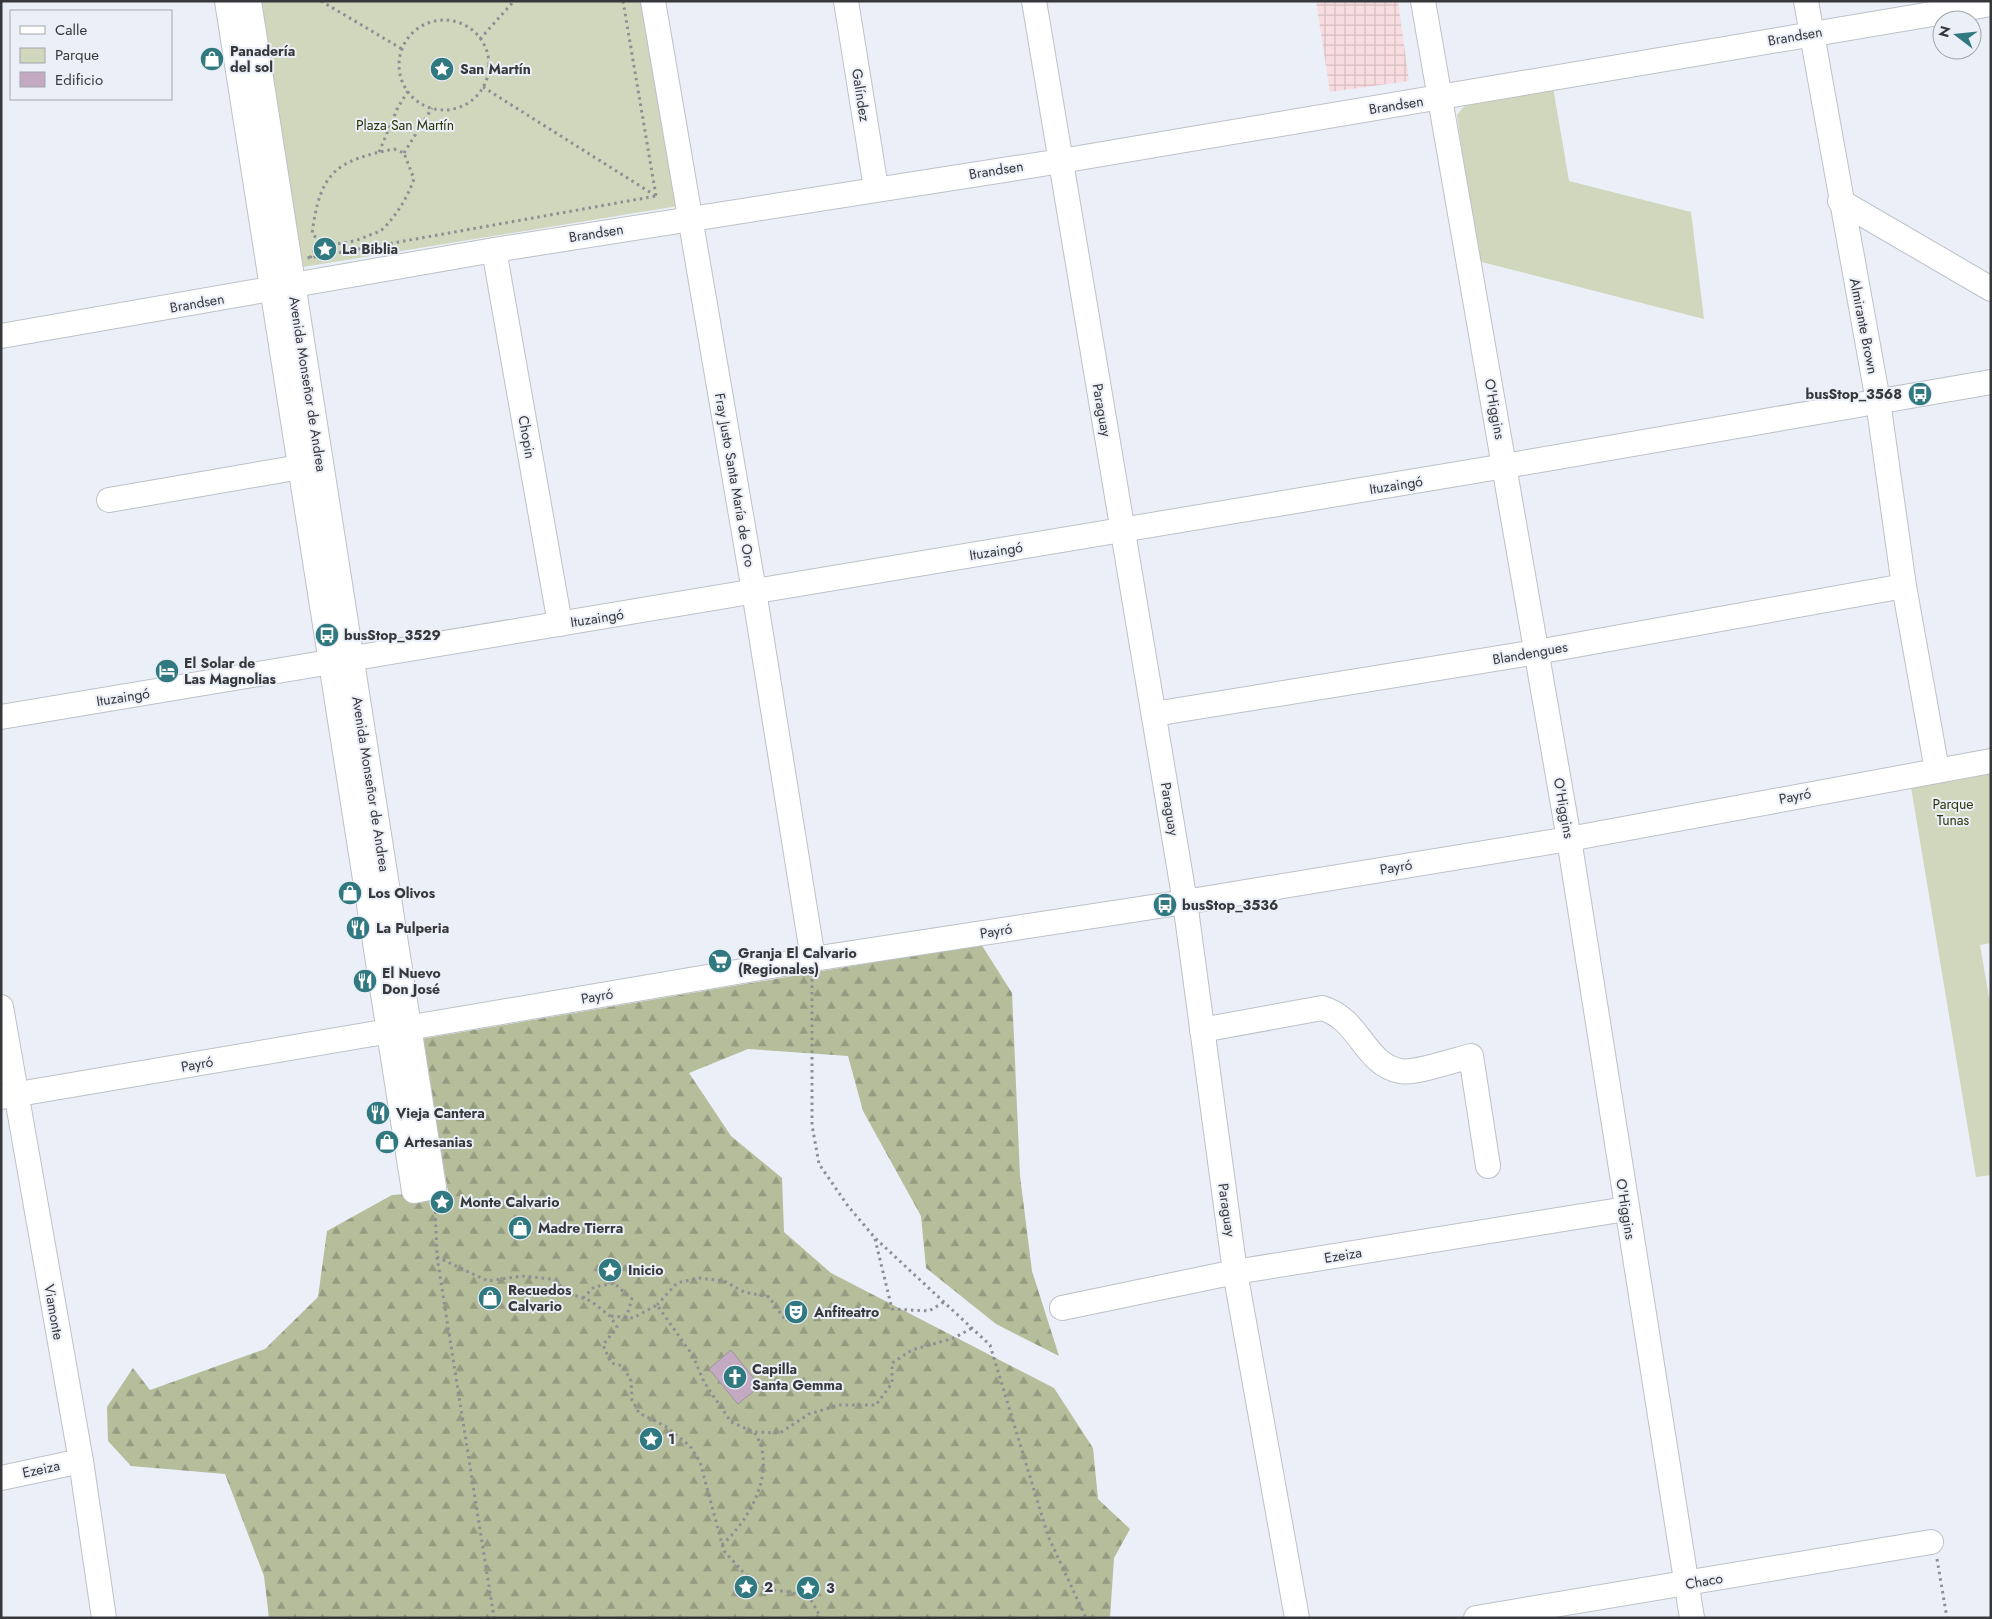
<svg xmlns="http://www.w3.org/2000/svg" width="1992" height="1619" viewBox="0 0 1992 1619" font-family="Jost,sans-serif">
<defs>
<pattern id="industrial-grid" width="8" height="8" patternUnits="userSpaceOnUse" patternTransform="scale(1.25)"><rect width="8" height="8" fill="#f8dde0"/><path d="M0 4h8M4 0v8" fill="none" stroke="#d5bec1"/></pattern>
<pattern id="forest-firs" width="22" height="20" patternUnits="userSpaceOnUse" patternTransform="scale(1.25)"><rect width="22" height="20" fill="#b5bd9b"/><path d="M5 1l3.5 6h-7zM16 11l3.5 6h-7z" fill="#949b80"/></pattern>
</defs>
<rect width="100%" height="100%" fill="#ebeff7"/>
<!-- industrial -->
<polygon fill="url(#industrial-grid)" points="1316,1 1398,1 1409,81 1330,92"/>
<!-- forest -->
<polygon fill="url(#forest-firs)" points="981,944 1012,993 1020,1176 1032,1271 1059,1356 996,1324 926,1268 921,1216 863,1111 848,1056 748,1049 689,1073 731,1136 782,1178 784,1232 831,1273 1054,1388 1093,1448 1098,1499 1130,1529 1114,1558 1110,1618 269,1618 264,1576 225,1474 131,1466 108,1441 107,1407 133,1368 150,1390 265,1349 318,1297 327,1231 392,1195 448,1191 421,1039"/>
<!-- park -->
<g fill="#d0d7bc">
<polygon points="259,1 642,1 678,206 303,267"/>
<polygon points="1553,87 1569,181 1691,212 1704,319 1478,261 1457,115 1467,103"/>
<polygon points="1991,768 1991,943 1980,945 1991,1009 1991,1175 1976,1177 1910,781"/>
</g>
<!-- building -->
<polygon fill="#c4a9c3" stroke="#9c969c" points="731,1350 760,1386 738,1404 709,1369"/>
<g fill="none" stroke-linecap="round" stroke-linejoin="round">
<!-- minor casing -->
<g stroke="#bdc1c8" stroke-width="26">
<g id="minor">
<polyline points="227,1 414,1191 434,1187 249,1"/>
<polyline points="653,1 754,591 813,959"/>
<polyline points="846,1 876,188"/>
<polyline points="1034,1 1185,902 1235,1272 1297,1618"/>
<polyline points="1423,1 1569,839 1692,1618"/>
<polyline points="1806,1 1878,401 1904,586 1937,770"/>
<polyline points="1840,201 1991,289"/>
<polyline points="494,250 560,624"/>
<polyline points="1,336 494,250 1061,161 1991,4"/>
<polyline points="109,500 300,467"/>
<polyline points="1154,714 1537,652 1904,586"/>
<polyline points="1,717 1505,466 1991,382"/>
<polyline points="1,1007 81,1461 104,1618"/>
<path d="M1202,1030L1322,1008C1360,1019 1364,1064 1400,1071C1414,1074 1455,1060 1471,1056L1488,1166"/>
<polyline points="1,1097 813,959 1185,902 1569,839 1991,761"/>
<polyline points="1062,1308 1235,1272 1626,1209"/>
<polyline points="1,1478 81,1461"/>
<polyline points="1476,1618 1931,1542"/>
</g>
</g>
<!-- path -->
<g stroke="#8d8f94" stroke-width="3" stroke-dasharray="2.5 4" stroke-linecap="butt">
<polyline points="321,1 402,49"/>
<polyline points="623,1 656,196"/>
<circle cx="444" cy="65" r="45"/>
<polyline points="480,39 514,1"/>
<polyline points="483,87 656,196"/>
<path d="M394,149L404,153L414,179C407,198 398,213 384,228C380,232 375,233 370,235C351,243 329,250 312,234C320,173 334,161 394,149Z"/>
<polyline points="379,152 398,107 408,91"/>
<polyline points="404,153 432,108"/>
<polyline points="309,256 309,258 656,196"/>
<polyline points="310,258 320,241"/>
<polyline points="812,979 812,1125 819,1164 848,1206 875,1238 990,1345 1048,1536 1086,1618"/>
<polyline points="435,1205 437,1257 494,1618"/>
<polyline points="875,1239 892,1309 929,1311 944,1302"/>
<polyline points="437,1257 488,1281 522,1276 551,1279 571,1294 591,1301 610,1316 617,1327 603,1345 611,1363 623,1366 631,1381 632,1400 639,1413 665,1426 690,1446 700,1462 724,1551 743,1572 765,1589 790,1592 811,1600 821,1618"/>
<polyline points="583,1298 594,1287 614,1283 632,1299 626,1318"/>
<polyline points="657,1305 677,1283 699,1278 724,1281 744,1292 769,1297 786,1321"/>
<polyline points="611,1316 633,1318 657,1305 693,1356 704,1382 731,1422 754,1432 780,1433 809,1414 839,1405 876,1405 892,1383 892,1363 912,1350 954,1338 972,1328"/>
<path d="M722,1545C747,1521 769,1486 762,1449C761,1443 757,1437 754,1432"/>
<polyline points="1937,1559 1947,1618"/>
</g>
<!-- minor -->
<use href="#minor" stroke="#fff" stroke-width="24"/>
</g>
<!-- icons -->
<defs>
<g id="shop-disc" transform="scale(1.25)"><circle r="9.5" fill="#307980" stroke="#ebeff7"/><path d="M-5-2.5h2.3a2.7 3.5 0 0 1 5.4 0H5L5.5 6h-11ZM-1.5-2.5h3a1.5 2.3 0 0 0-3 0Z" fill="#fff"/></g>
<g id="sight-disc" transform="scale(1.25)"><circle r="9.5" fill="#307980" stroke="#ebeff7"/><path d="M0-6L1.8-2.2L6-1.7L2.9 1.2L3.7 5.4L0 3.3L-3.7 5.4L-2.9 1.2L-6-1.7L-1.8-2.2Z" fill="#fff"/></g>
<g id="bus-disc" transform="scale(1.25)"><circle r="9.5" fill="#307980" stroke="#ebeff7"/><path d="M-5-6H5V4H4V6H2V4H-2V6H-4V4H-5ZM-3.5-4V0h7V-4ZM-3.5 1.2v1.5H-2V1.2ZM2 1.2v1.5H3.5V1.2Z" fill="#fff"/></g>
<g id="hotel-disc" transform="scale(1.25)"><circle r="9.5" fill="#307980" stroke="#ebeff7"/><path d="M-6-4.5h1.5V1H6V5H4.5V3h-9V5H-6ZM-4 0a1.8 1.8 0 1 1 3.6 0ZM.5 0V-2.5h3Q6-2.5 6 0Z" fill="#fff"/></g>
<g id="restaurant-disc" transform="scale(1.25)"><circle r="9.5" fill="#307980" stroke="#ebeff7"/><path d="M-5-6h1v4h1v-4h1v4h1v-4h1v5L-1.5 .5V6h-2V.5L-5-1ZM5-6V6H3V1.5H1.5Q1.5-4 5-6Z" fill="#fff"/></g>
<g id="supermarket-disc" transform="scale(1.25)"><circle r="9.5" fill="#307980" stroke="#ebeff7"/><path d="M-6-5.5h2.5l.6 2H6L4.5 2H-2.5L-4.4-4H-6ZM-1.5 3.2a1.3 1.3 0 1 0 .1 0ZM3 3.2a1.3 1.3 0 1 0 .1 0Z" fill="#fff"/></g>
<g id="theatre-disc" transform="scale(1.25)"><circle r="9.5" fill="#307980" stroke="#ebeff7"/><path d="M-5-5.5Q0-4 5-5.5V0Q5 5 0 6Q-5 5-5 0ZM-3.3-2.5H-1v1.5H-3.3ZM1-2.5H3.3v1.5H1ZM-2.8 1Q0 5.5 2.8 1Z" fill="#fff"/></g>
<g id="church-disc" transform="scale(1.25)"><circle r="9.5" fill="#307980" stroke="#ebeff7"/><path d="M-1.2-6h2.4v3.5h3.3v2.4h-3.3V6h-2.4V-.1h-3.3v-2.4h3.3Z" fill="#fff"/></g>
</defs>
<g fill-rule="evenodd">
<use href="#shop-disc" x="212" y="59"/>
<use href="#sight-disc" x="442" y="69"/>
<use href="#sight-disc" x="325" y="249"/>
<use href="#bus-disc" x="1920" y="394"/>
<use href="#bus-disc" x="327" y="635"/>
<use href="#hotel-disc" x="167" y="671"/>
<use href="#shop-disc" x="350" y="893"/>
<use href="#bus-disc" x="1165" y="905"/>
<use href="#restaurant-disc" x="358" y="928"/>
<use href="#supermarket-disc" x="720" y="961"/>
<use href="#restaurant-disc" x="365" y="981"/>
<use href="#restaurant-disc" x="378" y="1113"/>
<use href="#shop-disc" x="387" y="1142"/>
<use href="#sight-disc" x="442" y="1202"/>
<use href="#shop-disc" x="520" y="1228"/>
<use href="#sight-disc" x="610" y="1270"/>
<use href="#shop-disc" x="490" y="1298"/>
<use href="#theatre-disc" x="796" y="1312"/>
<use href="#church-disc" x="735" y="1377"/>
<use href="#sight-disc" x="651" y="1439"/>
<use href="#sight-disc" x="746" y="1587"/>
<use href="#sight-disc" x="808" y="1588"/>
</g>
<g text-anchor="middle" dominant-baseline="central" stroke-width="4" stroke-linejoin="round" paint-order="stroke">
<!-- street labels -->
<g font-size="14" fill="#37383b" stroke="#ebeff7">
<text transform="translate(1795 36) rotate(-10)">Brandsen</text>
<text transform="translate(861 95) rotate(81)">Galíndez</text>
<text transform="translate(1396 105) rotate(-9)">Brandsen</text>
<text transform="translate(996 170) rotate(-9)">Brandsen</text>
<text transform="translate(596 233) rotate(-9)">Brandsen</text>
<text transform="translate(197 303) rotate(-10)">Brandsen</text>
<text transform="translate(1864 326) rotate(79)">Almirante Brown</text>
<text transform="translate(308 384) rotate(81)">Avenida Monseñor de Andrea</text>
<text transform="translate(1495 409) rotate(80)">O'Higgins</text>
<text transform="translate(1102 410) rotate(80)">Paraguay</text>
<text transform="translate(527 437) rotate(80)">Chopin</text>
<text transform="translate(735 480) rotate(80)">Fray Justo Santa María de Oro</text>
<text transform="translate(1396 485) rotate(-9)">Ituzaingó</text>
<text transform="translate(996 551) rotate(-9)">Ituzaingó</text>
<text transform="translate(597 618) rotate(-9)">Ituzaingó</text>
<text transform="translate(1530 653) rotate(-10)">Blandengues</text>
<text transform="translate(123 697) rotate(-9)">Ituzaingó</text>
<text transform="translate(371 784) rotate(81)">Avenida Monseñor de Andrea</text>
<text transform="translate(1795 796) rotate(-11)">Payró</text>
<text transform="translate(1564 808) rotate(80)">O'Higgins</text>
<text transform="translate(1170 809) rotate(81)">Paraguay</text>
<text transform="translate(1396 867) rotate(-9)">Payró</text>
<text transform="translate(996 931) rotate(-9)">Payró</text>
<text transform="translate(597 996) rotate(-10)">Payró</text>
<text transform="translate(197 1064) rotate(-10)">Payró</text>
<text transform="translate(1626 1209) rotate(81)">O'Higgins</text>
<text transform="translate(1227 1210) rotate(82)">Paraguay</text>
<text transform="translate(1343 1255) rotate(-9)">Ezeiza</text>
<text transform="translate(54 1312) rotate(80)">Viamonte</text>
<text transform="translate(41 1469) rotate(-12)">Ezeiza</text>
<text transform="translate(1704 1581) rotate(-10)">Chaco</text>
</g>
<!-- poi labels -->
<g font-size="14" font-weight="bold" fill="#37383b" stroke="#ebeff7" text-anchor="start">
<text x="230" y="51">Panadería<tspan x="230" dy="16">del sol</tspan></text>
<text x="460" y="69">San Martín</text>
<text x="342" y="249">La Biblia</text>
<text x="1902" y="394" text-anchor="end">busStop_3568</text>
<text x="344" y="635">busStop_3529</text>
<text x="184" y="663">El Solar de<tspan x="184" dy="16">Las Magnolias</tspan></text>
<text x="368" y="893">Los Olivos</text>
<text x="1182" y="905">busStop_3536</text>
<text x="376" y="928">La Pulperia</text>
<text x="738" y="953">Granja El Calvario<tspan x="738" dy="16">(Regionales)</tspan></text>
<text x="382" y="973">El Nuevo<tspan x="382" dy="16">Don José</tspan></text>
<text x="396" y="1113">Vieja Cantera</text>
<text x="404" y="1142">Artesanias</text>
<text x="460" y="1202">Monte Calvario</text>
<text x="538" y="1228">Madre Tierra</text>
<text x="628" y="1270">Inicio</text>
<text x="508" y="1290">Recuedos<tspan x="508" dy="16">Calvario</tspan></text>
<text x="814" y="1312">Anfiteatro</text>
<text x="752" y="1369">Capilla<tspan x="752" dy="16">Santa Gemma</tspan></text>
<text x="668" y="1439">1</text>
<text x="764" y="1587">2</text>
<text x="826" y="1588">3</text>
</g>
<!-- park labels -->
<g font-size="14" fill="#2e350a" stroke="#ebeff7">
<text x="405" y="125">Plaza San Martín</text>
<text x="1953" y="804">Parque<tspan x="1953" dy="16">Tunas</tspan></text>
</g>
</g>
<!-- border -->
<rect width="1992" height="1619" fill="none" stroke="#37383b" stroke-width="5"/>
<!-- legend -->
<rect x="10" y="10" width="162" height="90" fill="#ebeff7" stroke="#a3a6ac"/>
<rect x="20" y="26" width="25" height="8" fill="#ffffff" stroke="#a3a6ac"/>
<text x="55" y="35" font-size="15" fill="#37383b">Calle</text>
<rect x="20" y="48" width="25" height="15" fill="#d0d7bc" stroke="#a3a6ac"/>
<text x="55" y="60" font-size="15" fill="#37383b">Parque</text>
<rect x="20" y="72" width="25" height="15" fill="#c4a9c3" stroke="#a3a6ac"/>
<text x="55" y="85" font-size="15" fill="#37383b">Edificio</text>
<!-- north arrow -->
<g transform="translate(1957 35) rotate(286)"><circle r="24" fill="#ebeff7" stroke="#a3a6ac"/>
<path d="M0-4L9 19L0 12L-9 19Z" fill="#307980"/>
<text y="-8" font-size="14" font-weight="bold" text-anchor="middle" fill="#37383b">N</text>
</g>
</svg>
